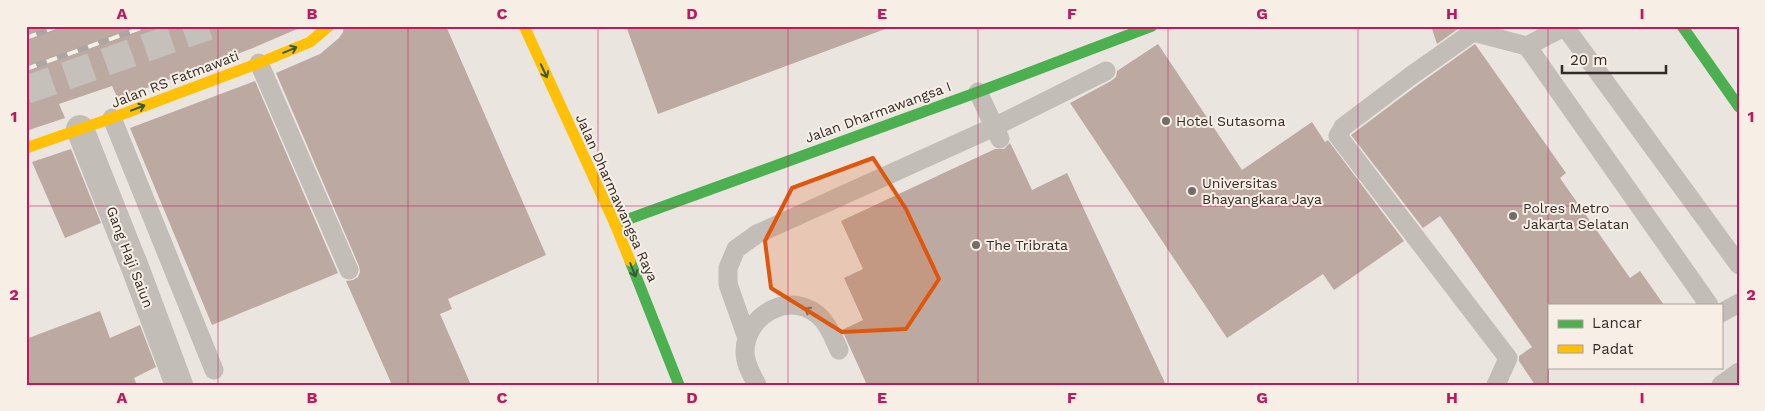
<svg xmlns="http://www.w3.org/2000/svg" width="1765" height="411" viewBox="0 0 1765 411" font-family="'Work Sans',sans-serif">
<rect width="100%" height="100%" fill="#eae5df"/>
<!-- building -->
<g fill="#bcaaa2">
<polygon points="26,26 304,26 253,48 118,99 112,86 59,104 65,118 26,131"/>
<polygon points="344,26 446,26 546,255 448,299 452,309 440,314 471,385 392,385 346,281 353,280 358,277 360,272 359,266 276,73 320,54 339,38 343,32"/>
<polygon points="626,26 884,26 885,29 658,114"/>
<polygon points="1431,26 1462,26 1437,44"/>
<polygon points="1158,44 1242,170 1312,122 1325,142 1328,140 1404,241 1334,290 1323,274 1227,338 1070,103 1111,81 1116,77 1117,71"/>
<polygon points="1475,44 1566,173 1560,178 1630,278 1640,271 1664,305 1549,305 1549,385 1535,385 1519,361 1519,356 1532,347 1440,216 1423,228 1351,135 1419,84"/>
<polygon points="255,81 338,273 212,325 130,128"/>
<polygon points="1010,143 1032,190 1067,173 1166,385 867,385 842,330 863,320 844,278 863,269 841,221 995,149 1004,149"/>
<polygon points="71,149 101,223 65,238 32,162"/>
<polygon points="100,311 110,338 140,325 156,367 134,378 137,385 26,385 26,339"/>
</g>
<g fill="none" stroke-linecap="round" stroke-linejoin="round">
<!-- primary-tunnel -->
<polyline stroke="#c5c0ba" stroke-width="28" stroke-dasharray="28 14" stroke-linecap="butt" points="26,90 208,26"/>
<!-- lane -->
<g stroke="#c3bdb8" stroke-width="19">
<polyline points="1565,27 1739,265"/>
<polyline points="1527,46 1566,26"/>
<polyline points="259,63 349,270"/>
<polyline points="978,92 1000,139"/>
<polyline points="112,118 214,370"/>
<polyline points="1721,313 1739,303"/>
<polyline points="747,338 728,284 728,268 736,249 757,234 994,127 1106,71"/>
<path d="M757,385C752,375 745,364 745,352C745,313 794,288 822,319C830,328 834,339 839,350"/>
<polyline points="1496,385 1508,358 1338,136 1343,127 1412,75 1473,32 1527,46 1709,305"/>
<polyline points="1721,385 1739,372"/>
</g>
<!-- street -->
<polyline stroke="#c3bdb8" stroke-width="28" points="80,129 136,270 179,385"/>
<!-- fast -->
<g stroke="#4caf50" stroke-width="11">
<polyline points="1682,26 1739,107"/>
<polyline points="615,224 978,92 1152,26"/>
<polyline points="630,261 679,385"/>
</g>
<!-- slow -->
<g stroke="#ffc107" stroke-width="11">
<polyline points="524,26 615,224 630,261"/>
<polyline points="26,148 112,118 259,63 310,42 329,26"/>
</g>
<!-- rail casing -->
<g stroke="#aba6a2" stroke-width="5.5">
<g id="rail">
<polyline points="26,38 59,26"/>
<polyline points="26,69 147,26"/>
</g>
</g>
<!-- rail -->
<use href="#rail" stroke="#f7efe6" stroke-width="4" stroke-dasharray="11" stroke-linecap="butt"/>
</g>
<!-- one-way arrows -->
<defs><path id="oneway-shaft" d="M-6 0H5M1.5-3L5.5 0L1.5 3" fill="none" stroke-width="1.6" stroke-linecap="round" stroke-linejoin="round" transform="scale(1.25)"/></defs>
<g stroke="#3c5935">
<use href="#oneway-shaft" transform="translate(290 50) rotate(-23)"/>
<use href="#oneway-shaft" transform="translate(544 71) rotate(65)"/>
<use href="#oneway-shaft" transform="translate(138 108) rotate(-21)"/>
<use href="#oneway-shaft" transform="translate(633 270) rotate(68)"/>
</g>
<use stroke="#746d68" href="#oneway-shaft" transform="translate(811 312) rotate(-152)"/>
<!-- marked area -->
<path fill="#df570d" fill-opacity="0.2" stroke="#df570d" stroke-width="4" stroke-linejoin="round" d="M873,158L906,209L939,279L906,329L842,332L771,288L765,241L792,188Z"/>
<!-- grid -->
<path fill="none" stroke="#c2185b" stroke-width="1" stroke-opacity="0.55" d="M218,26V385M408,26V385M598,26V385M788,26V385M978,26V385M1168,26V385M1358,26V385M1548,26V385M26,206H1739"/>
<!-- markers -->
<g fill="#736c67" stroke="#f7efe6" stroke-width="2">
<circle cx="1166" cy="121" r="5"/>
<circle cx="1192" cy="191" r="5"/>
<circle cx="1513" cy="216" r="5"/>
<circle cx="976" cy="245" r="5"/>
</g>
<g text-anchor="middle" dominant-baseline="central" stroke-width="4" stroke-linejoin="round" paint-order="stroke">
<!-- street labels -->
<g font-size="14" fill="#332b27" stroke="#f7efe6">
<text transform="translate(175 79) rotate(-21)">Jalan RS Fatmawati</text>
<text transform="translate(878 112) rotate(-20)">Jalan Dharmawangsa I</text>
<text transform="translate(617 198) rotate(66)">Jalan Dharmawangsa Raya</text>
<text transform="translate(130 257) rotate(69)">Gang Haji Saiun</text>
</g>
<!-- poi labels -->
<g font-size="14" fill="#332b27" stroke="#f7efe6" text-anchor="start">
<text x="1176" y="121">Hotel Sutasoma</text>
<text x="1202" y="183">Universitas<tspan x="1202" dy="16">Bhayangkara Jaya</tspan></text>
<text x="1523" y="208">Polres Metro<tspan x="1523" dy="16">Jakarta Selatan</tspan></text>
<text x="986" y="245">The Tribrata</text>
</g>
</g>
<!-- border -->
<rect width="1765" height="411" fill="none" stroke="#f7efe6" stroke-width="55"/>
<!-- legend -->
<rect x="1548" y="304" width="175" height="65" fill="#f7efe6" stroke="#a9a19a"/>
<rect x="1558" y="320" width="25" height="8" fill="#4caf50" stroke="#a9a19a"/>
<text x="1592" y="328" font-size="15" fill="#332b27">Lancar</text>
<rect x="1558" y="345" width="25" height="8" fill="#ffc107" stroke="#a9a19a"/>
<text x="1592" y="354" font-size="15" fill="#332b27">Padat</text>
<!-- scale -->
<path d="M1562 65v8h104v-8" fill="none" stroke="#332b27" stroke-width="2.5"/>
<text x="1570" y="65" font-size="15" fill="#332b27" stroke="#f7efe6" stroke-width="4" paint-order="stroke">20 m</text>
<rect x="28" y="28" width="1710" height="356" fill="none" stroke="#c2185b" stroke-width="2"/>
<g font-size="16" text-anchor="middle" font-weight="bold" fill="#c2185b">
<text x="122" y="19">A</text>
<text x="312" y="19">B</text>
<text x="502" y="19">C</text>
<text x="692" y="19">D</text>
<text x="882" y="19">E</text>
<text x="1072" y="19">F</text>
<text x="1262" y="19">G</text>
<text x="1452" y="19">H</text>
<text x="1642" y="19">I</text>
<text x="14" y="122">1</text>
<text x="1751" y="122">1</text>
<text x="14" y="300">2</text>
<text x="1751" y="300">2</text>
<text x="122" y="403">A</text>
<text x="312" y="403">B</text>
<text x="502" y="403">C</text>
<text x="692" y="403">D</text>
<text x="882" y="403">E</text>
<text x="1072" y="403">F</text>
<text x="1262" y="403">G</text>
<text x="1452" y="403">H</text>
<text x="1642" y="403">I</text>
</g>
</svg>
